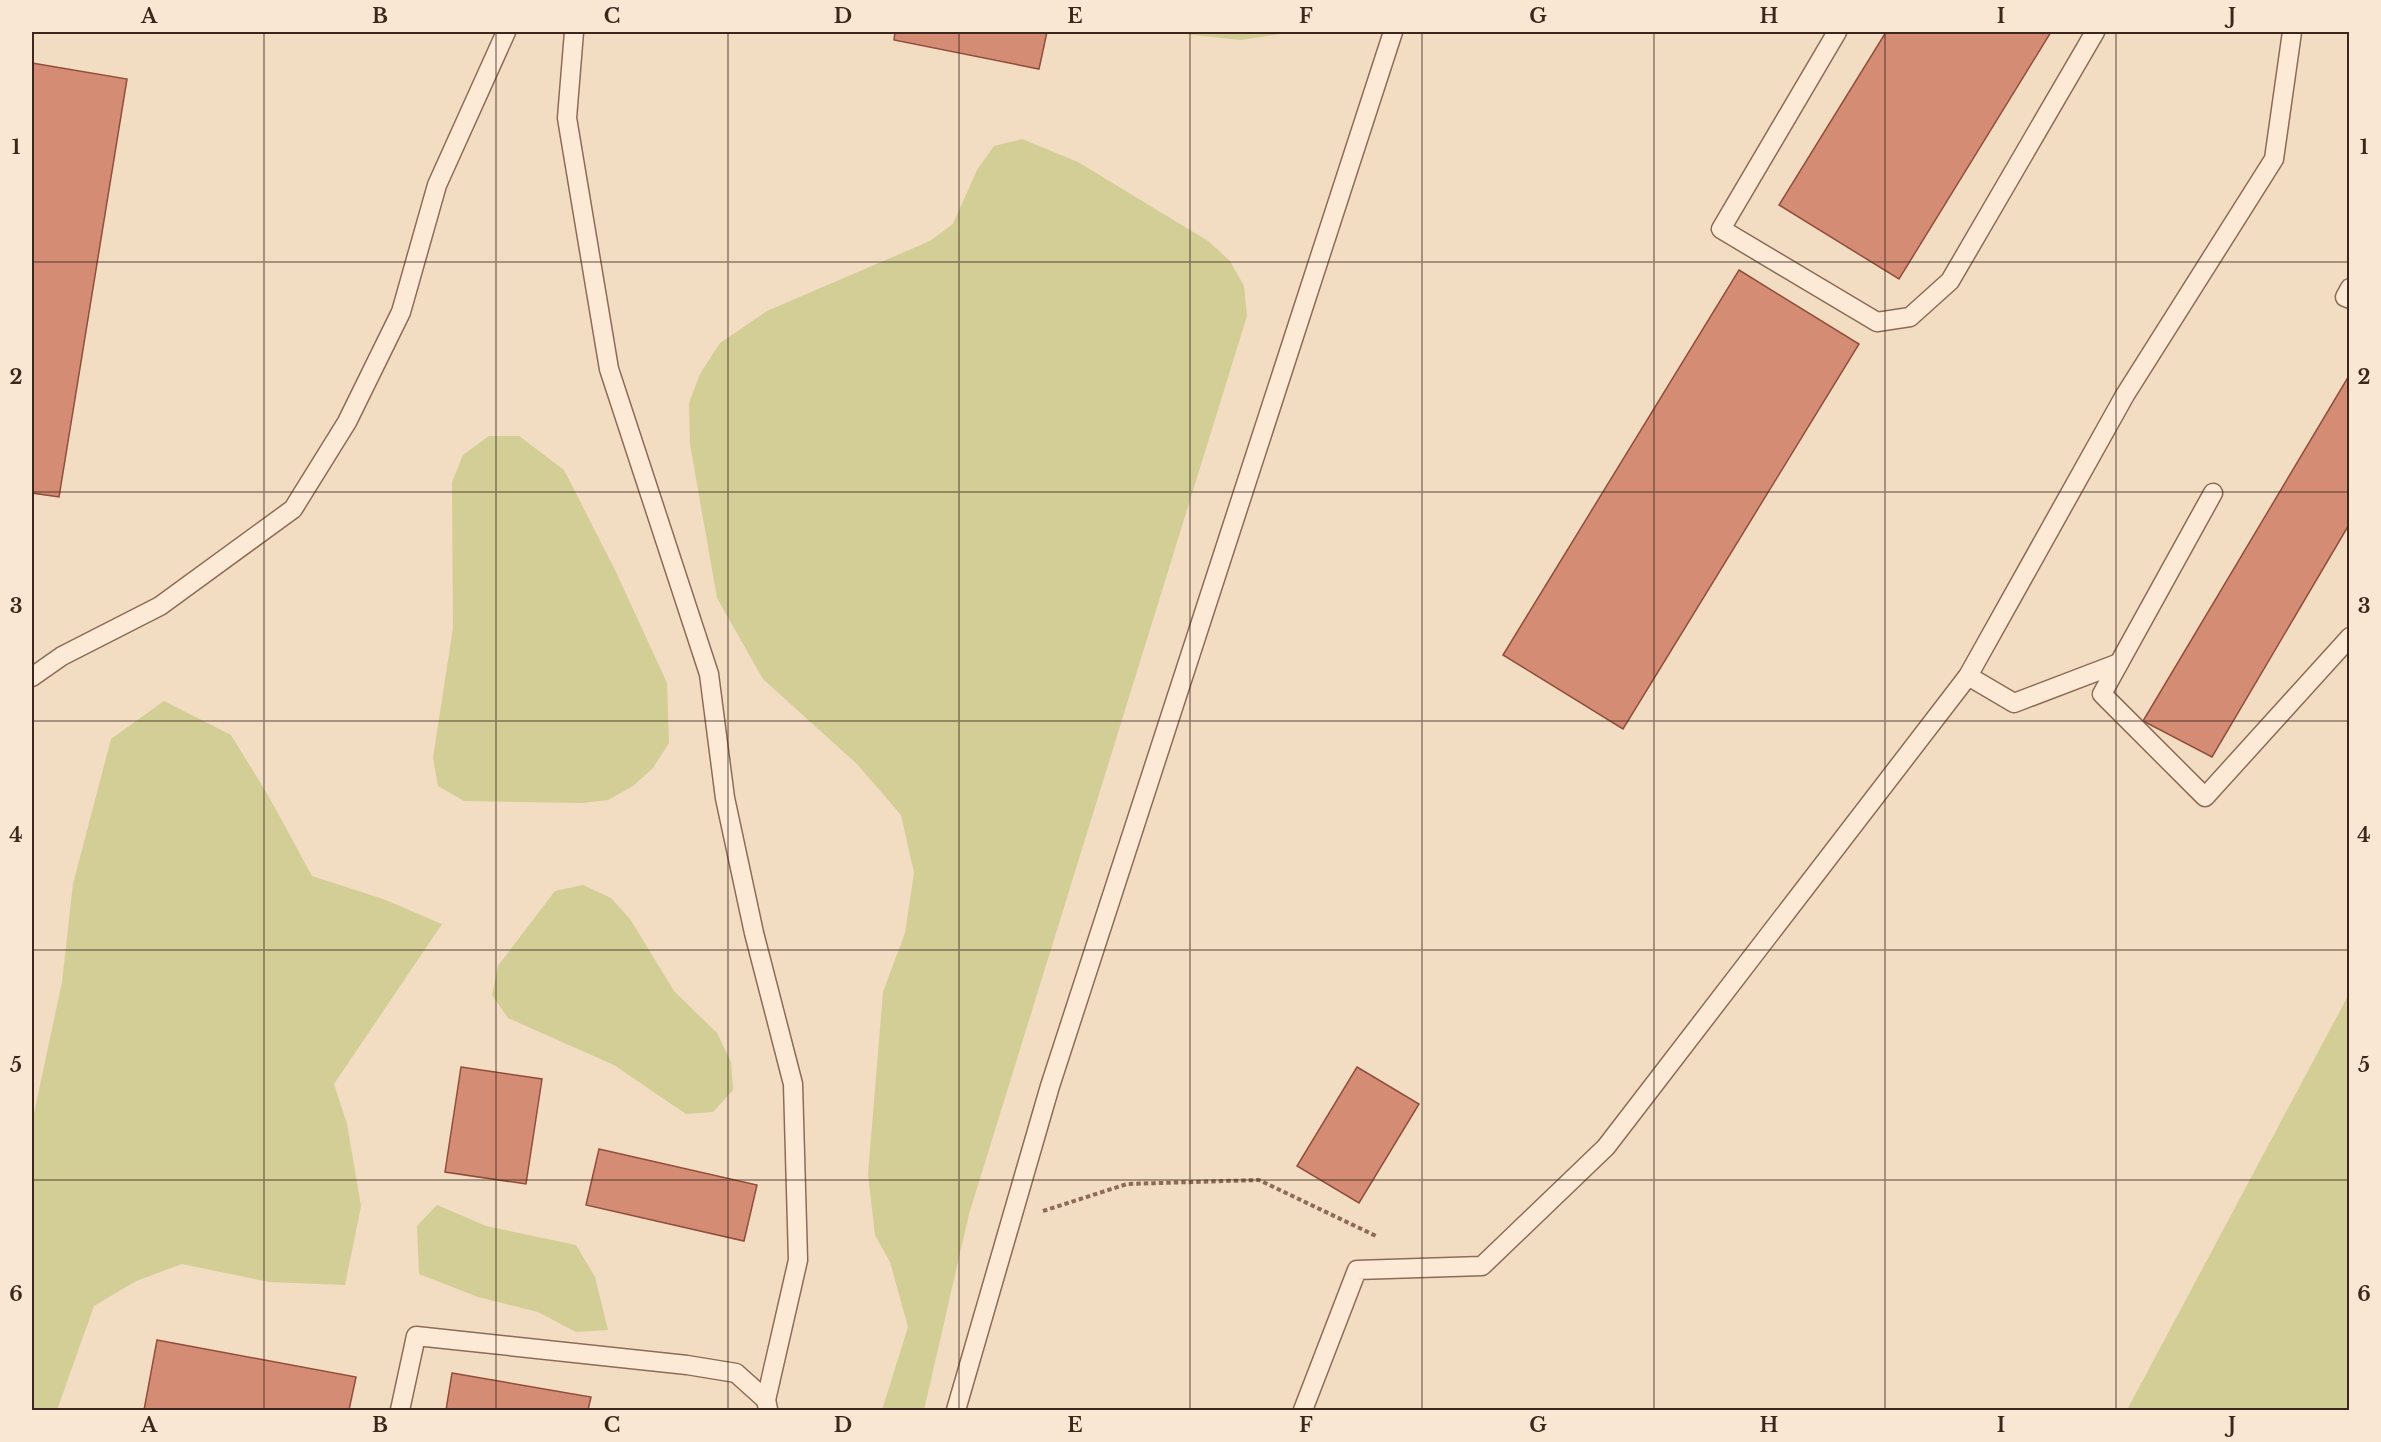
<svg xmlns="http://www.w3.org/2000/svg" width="2381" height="1442" viewBox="0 0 2381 1442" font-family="'Libre Baskerville',serif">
<rect width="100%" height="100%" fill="#f2dcc2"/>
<!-- green -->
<g fill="#d2ce95">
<polygon points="1165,32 1293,32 1241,40"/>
<polygon points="1022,139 1078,162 1208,241 1230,261 1244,286 1247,316 969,1214 924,1410 882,1410 908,1327 890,1262 875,1235 868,1174 883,992 905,933 914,873 901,815 857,764 763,679 717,598 690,444 689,403 700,374 720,343 767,311 930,241 953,224 977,170 994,146"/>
<polygon points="489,436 519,436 564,470 616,572 667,683 669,743 653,768 633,786 608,800 581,803 464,801 438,786 433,758 453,628 452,482 463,455"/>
<polygon points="164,701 231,735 269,797 312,876 383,899 442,924 334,1084 347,1124 361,1206 345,1285 269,1282 182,1264 136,1281 94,1306 57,1410 32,1410 32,1123 62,982 73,884 111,739"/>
<polygon points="583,885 611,898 630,919 674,991 717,1033 731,1062 733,1090 713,1112 686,1114 614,1065 508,1018 492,995 498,966 555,891"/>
<polygon points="2349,994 2349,1410 2127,1410"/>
<polygon points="437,1205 486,1226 576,1245 595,1277 608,1330 576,1332 538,1312 478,1297 419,1274 417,1226"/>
</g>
<!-- building -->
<g fill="#d48c74" stroke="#904e3b" stroke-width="1.5">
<polygon points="895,32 1047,32 1039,69 894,40"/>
<polygon points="1886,32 2051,32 1899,279 1779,205"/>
<polygon points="32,63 127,79 59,497 32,493"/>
<polygon points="1739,270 1859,344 1623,729 1503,655"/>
<polygon points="2350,374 2350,523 2212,757 2143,721"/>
<polygon points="461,1067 542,1079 526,1184 445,1172"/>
<polygon points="1357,1067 1419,1104 1359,1203 1297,1166"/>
<polygon points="599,1149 757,1185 744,1241 586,1205"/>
<polygon points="157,1340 356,1377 349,1410 144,1410"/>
<polygon points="452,1373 591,1397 588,1410 446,1410"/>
</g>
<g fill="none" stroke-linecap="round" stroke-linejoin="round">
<!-- service casing -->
<g stroke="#8e6b57" stroke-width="21">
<g id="service">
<polyline points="574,32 567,118 609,369 709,674 725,798 754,933 793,1084 798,1260 766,1400"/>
<polyline points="1837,32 1721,229 1877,322 1910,317 1950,281 2095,32"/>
<polyline points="2350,288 2345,297 2350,299"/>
<polyline points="2213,493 2102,694 2205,797 2350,637"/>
<polyline points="1968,676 2014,703 2119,663"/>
<polyline points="32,677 62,656 160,606 293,509 347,422 401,312 437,185 506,32"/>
<polyline points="400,1410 416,1336 687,1365 736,1373 766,1400 768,1409"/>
<polyline points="956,1410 1050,1086 1393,32"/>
<polyline points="1303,1410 1357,1270 1482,1266 1606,1147 1968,676 2125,395 2274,159 2292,32"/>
</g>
</g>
<!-- path -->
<polyline stroke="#8e6b57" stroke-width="4" stroke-dasharray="4.5 3" stroke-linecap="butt" points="1043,1211 1127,1184 1259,1180 1376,1236"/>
<!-- service -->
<use href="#service" stroke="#fcead6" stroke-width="18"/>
</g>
<!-- grid -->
<path fill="none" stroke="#3d271d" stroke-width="1.5" stroke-opacity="0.55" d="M264,32V1410M496,32V1410M728,32V1410M959,32V1410M1190,32V1410M1422,32V1410M1654,32V1410M1885,32V1410M2116,32V1410M32,262H2350M32,492H2350M32,721H2350M32,950H2350M32,1180H2350"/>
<!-- border -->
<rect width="2381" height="1442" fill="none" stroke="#f9e7d3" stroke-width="66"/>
<rect x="33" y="33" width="2315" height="1376" fill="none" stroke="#3d271d" stroke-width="2"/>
<g font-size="20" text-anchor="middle" font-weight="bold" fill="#3d271d">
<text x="149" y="23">A</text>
<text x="380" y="23">B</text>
<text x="612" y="23">C</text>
<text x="843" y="23">D</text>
<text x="1075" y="23">E</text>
<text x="1306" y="23">F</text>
<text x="1538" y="23">G</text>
<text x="1769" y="23">H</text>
<text x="2001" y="23">I</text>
<text x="2232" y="23">J</text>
<text x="16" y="154">1</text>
<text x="2364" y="154">1</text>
<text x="16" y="384">2</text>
<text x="2364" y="384">2</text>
<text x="16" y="613">3</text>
<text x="2364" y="613">3</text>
<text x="16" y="842">4</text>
<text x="2364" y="842">4</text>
<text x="16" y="1072">5</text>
<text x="2364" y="1072">5</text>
<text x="16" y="1301">6</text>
<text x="2364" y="1301">6</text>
<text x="149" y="1432">A</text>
<text x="380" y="1432">B</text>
<text x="612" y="1432">C</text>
<text x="843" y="1432">D</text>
<text x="1075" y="1432">E</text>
<text x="1306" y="1432">F</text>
<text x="1538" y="1432">G</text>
<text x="1769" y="1432">H</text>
<text x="2001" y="1432">I</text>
<text x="2232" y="1432">J</text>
</g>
</svg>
